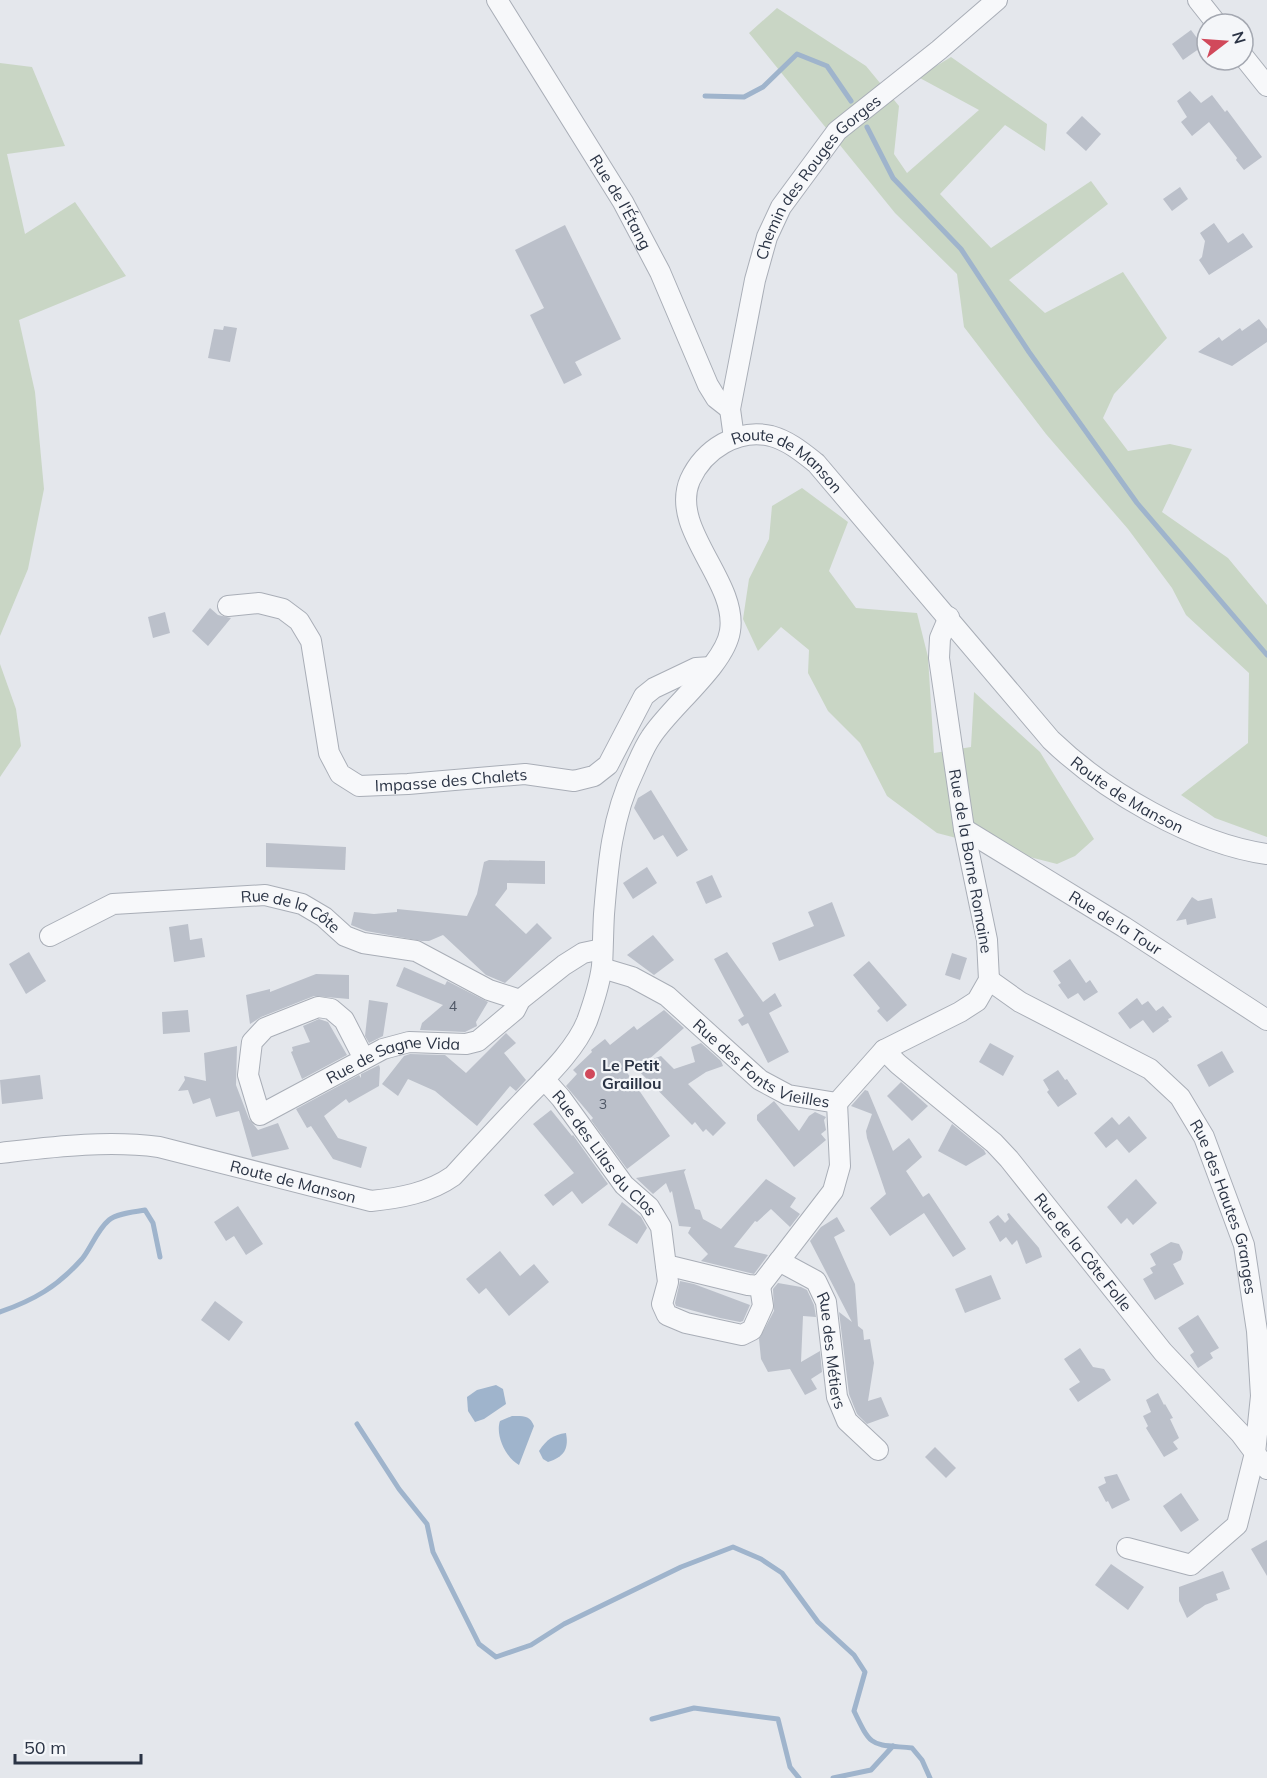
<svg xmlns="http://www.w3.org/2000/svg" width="1267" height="1778" viewBox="0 0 1267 1778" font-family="Mulish,sans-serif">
<rect width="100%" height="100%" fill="#e4e7ec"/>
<!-- green -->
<g fill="#c9d6c5">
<polygon points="777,8 866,66 899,106 894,154 907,173 979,110 918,77 951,57 1047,124 1045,151 1005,125 940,194 991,248 1091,181 1108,204 1009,280 1045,313 1123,272 1167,338 1114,394 1103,418 1128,451 1170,444 1192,449 1162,512 1228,558 1267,605 1267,837 1215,818 1181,795 1248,743 1249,673 1186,615 1172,588 1128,529 1046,434 964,327 957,274 895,213 749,33"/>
<polygon points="0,63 32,67 65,146 7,154 25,234 75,202 126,276 19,320 35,392 44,489 28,569 0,636"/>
<polygon points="802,488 848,522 829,571 856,608 917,613 928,657 934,753 971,747 974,692 1040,752 1094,839 1075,856 1057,864 937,833 887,796 860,743 828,711 808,673 809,650 781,627 758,651 743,619 749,579 769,539 772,506"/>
<polygon points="0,664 16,709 21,746 0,777"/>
</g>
<!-- water -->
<g fill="#9fb4cc">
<polygon points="496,1385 503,1389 506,1404 484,1419 475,1422 468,1411 467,1397 477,1390"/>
<path d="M512,1416C523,1416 530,1415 534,1426L519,1465C506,1458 495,1435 500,1421Z"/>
<path d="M566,1433C569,1449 564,1457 548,1462L543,1459L539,1451C547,1439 553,1435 566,1433Z"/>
</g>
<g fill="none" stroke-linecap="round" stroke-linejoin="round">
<!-- stream -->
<g stroke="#9fb4cc" stroke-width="5">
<polyline points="705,96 744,97 763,87 797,54 827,66 851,101"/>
<polyline points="867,127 893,178 961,249 1029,352 1137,503 1267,655"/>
<path d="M0,1312C34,1300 57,1287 82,1259C91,1248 97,1230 109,1220C117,1213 134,1212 145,1210L153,1223L160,1257"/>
<path d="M357,1424L399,1489L427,1524L433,1552L479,1644L496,1657L531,1645L564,1624L681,1567L733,1547L761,1559L782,1573L818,1622L854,1655L865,1672L854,1711C872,1749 871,1744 912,1748L922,1760L930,1778"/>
<polyline points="652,1719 694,1708 778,1719 790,1767 799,1778"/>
<polyline points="833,1778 871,1770 893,1746"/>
</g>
</g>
<!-- building -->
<g fill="#bbc0ca">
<polygon points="1191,30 1203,46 1183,60 1172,44"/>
<polygon points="1190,91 1201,103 1212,95 1225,112 1227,110 1262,157 1244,170 1236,160 1237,158 1209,122 1192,136 1181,122 1187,117 1177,101"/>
<polygon points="1082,116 1101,134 1086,151 1066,133"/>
<polygon points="1180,187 1188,199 1172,211 1163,199"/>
<polygon points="1214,223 1228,243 1243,233 1253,247 1209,275 1199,260 1202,257 1205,241 1200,233"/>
<polygon points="565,225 621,339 575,362 582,375 564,384 530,315 544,308 515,250"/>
<polygon points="1259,319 1267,329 1267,342 1232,366 1198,352 1219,337 1222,341 1240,328 1242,331"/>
<polygon points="224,326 237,328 230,362 208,358 214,329 223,330"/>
<polygon points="210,608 218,615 231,618 208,646 192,631"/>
<polygon points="165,612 170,633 153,638 148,617"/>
<polygon points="651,790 688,850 677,857 663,835 654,840 634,808 638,798"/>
<polygon points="266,843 346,847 345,870 266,867"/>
<polygon points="489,860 545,861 545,884 507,883 507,889 495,905 526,934 537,923 552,938 505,983 486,975 443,935 429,941 422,941 366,931 351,925 354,912 374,914 397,912 397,909 467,916 477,894 484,862"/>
<polygon points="647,867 657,883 633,899 623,883"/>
<polygon points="712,875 722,897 706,904 696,882"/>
<polygon points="1192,897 1198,901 1212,898 1216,918 1187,925 1186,919 1176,921"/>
<polygon points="832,902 845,936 779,961 772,943 814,926 808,912"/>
<polygon points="188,924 190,940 202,938 205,957 174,962 169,927"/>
<polygon points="653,935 674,960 654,975 627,955"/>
<polygon points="29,952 46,981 26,994 9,964"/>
<polygon points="727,952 763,1002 775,993 782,1006 769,1013 789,1052 768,1063 748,1023 742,1026 738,1020 744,1016 714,959"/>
<polygon points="952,953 967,958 960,980 945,975"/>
<polygon points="1070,959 1086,983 1090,980 1098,992 1084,1001 1078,993 1068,999 1058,985 1061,983 1053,971"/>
<polygon points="869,961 907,1005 887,1022 877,1011 880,1008 853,975"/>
<polygon points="404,967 445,985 447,981 488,1002 476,1022 477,1026 465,1032 420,1030 422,1023 443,1005 396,986"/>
<polygon points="316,974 349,975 349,999 314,996 261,1017 250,1024 246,995 270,989 270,992"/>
<polygon points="1137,998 1142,1005 1148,1001 1156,1011 1163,1006 1172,1017 1168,1019 1169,1021 1153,1033 1143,1020 1130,1029 1118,1013"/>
<polygon points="369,1000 388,1003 383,1036 369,1043 365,1036"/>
<polygon points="188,1010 190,1032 163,1034 162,1012"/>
<polygon points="664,1010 684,1028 647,1061 661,1056 674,1069 695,1062 691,1047 701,1043 721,1061 723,1066 706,1072 688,1084 726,1123 713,1136 706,1129 703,1132 695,1122 692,1125 633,1065 626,1071 670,1136 627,1169 591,1120 593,1118 566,1086 577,1074 573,1070 592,1052 591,1050 605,1039 610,1045 634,1026 637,1030"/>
<polygon points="319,1019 328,1022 347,1055 302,1079 291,1052 293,1051 292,1047 310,1042 303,1026"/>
<polygon points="506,1033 516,1043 504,1053 526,1080 516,1091 510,1086 477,1126 435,1091 408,1079 398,1096 382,1084 404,1056 410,1054 445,1055 466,1073"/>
<polygon points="990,1043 1014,1056 1003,1076 979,1062"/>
<polygon points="237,1046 236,1085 249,1119 258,1130 278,1123 289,1149 252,1157 239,1111 216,1117 210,1098 193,1104 188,1090 178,1091 185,1080 184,1076 206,1081 204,1053"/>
<polygon points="1222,1051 1234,1072 1209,1087 1197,1065"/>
<polygon points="379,1065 380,1068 379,1086 349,1103 346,1099 324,1116 338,1138 367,1147 361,1168 333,1159 311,1126 307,1128 296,1109 359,1075 361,1078 361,1074"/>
<polygon points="1058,1070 1065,1080 1067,1079 1077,1094 1058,1107 1047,1092 1049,1090 1043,1080"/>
<polygon points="40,1075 43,1099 2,1104 0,1080"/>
<polygon points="901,1082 928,1106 912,1121 887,1096"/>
<polygon points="865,1090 868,1091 893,1151 909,1138 922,1157 906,1171 923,1197 929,1193 966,1249 953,1257 924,1213 890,1236 870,1208 886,1194 867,1138 866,1131 872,1114 851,1106"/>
<polygon points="774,1101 799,1131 809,1116 815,1112 826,1117 824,1120 826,1130 821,1134 826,1140 794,1167 757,1120 757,1115"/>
<polygon points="551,1110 572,1136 573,1135 608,1184 582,1204 572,1191 553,1206 544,1195 574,1173 533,1124"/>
<polygon points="1129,1116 1147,1138 1129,1153 1117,1139 1106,1148 1094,1133 1112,1117 1119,1125"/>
<polygon points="952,1124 984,1150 986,1154 966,1166 938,1151"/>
<polygon points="686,1169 684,1172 695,1209 700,1210 703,1219 721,1229 766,1179 796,1198 790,1207 800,1214 790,1227 771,1209 757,1222 755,1221 734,1247 768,1255 754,1274 701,1261 708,1254 688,1233 691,1227 679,1226 672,1191 670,1193 666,1183 653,1194 636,1178"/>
<polygon points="1136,1179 1157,1203 1133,1225 1127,1218 1121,1224 1107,1207"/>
<polygon points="622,1202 641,1217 647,1228 637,1244 608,1225"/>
<polygon points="238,1206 263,1244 246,1255 234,1236 226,1241 214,1222"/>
<polygon points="1009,1213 1039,1248 1042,1257 1026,1264 1017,1240 1012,1245 1006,1237 1000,1242 989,1222 998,1215 1005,1223 1009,1219 1007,1214"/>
<polygon points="837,1217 845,1231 834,1237 855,1284 858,1326 863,1330 864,1340 870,1339 874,1363 868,1401 881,1397 889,1416 867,1424 857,1414 849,1394 839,1312 852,1322 810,1241 821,1227"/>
<polygon points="1171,1242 1179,1244 1183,1252 1181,1260 1173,1264 1184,1284 1155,1300 1143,1279 1153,1273 1150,1268 1156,1265 1150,1254"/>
<polygon points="500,1251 520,1276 534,1264 549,1282 509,1316 486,1288 479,1294 466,1279"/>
<polygon points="991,1275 1001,1299 965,1313 955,1289"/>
<polygon points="680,1281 694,1284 750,1305 743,1321 740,1322 720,1318 676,1306 675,1303"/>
<polygon points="778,1283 801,1287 807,1290 814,1305 816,1317 803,1316 801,1362 820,1351 822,1372 811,1379 817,1389 805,1395 790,1369 768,1372 761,1359 759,1339 774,1311 773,1289"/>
<polygon points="215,1301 243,1322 229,1341 201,1320"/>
<polygon points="1198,1315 1219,1348 1210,1353 1213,1358 1198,1368 1190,1355 1194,1352 1178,1328"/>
<polygon points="1080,1348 1093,1367 1104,1369 1111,1380 1078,1402 1069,1389 1080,1382 1064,1359"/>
<polygon points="1158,1393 1164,1405 1165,1404 1173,1418 1170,1419 1179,1438 1173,1442 1178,1449 1164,1457 1146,1428 1148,1426 1143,1416 1151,1412 1146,1400"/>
<polygon points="935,1447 956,1468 946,1478 925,1457"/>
<polygon points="1117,1474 1130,1500 1112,1509 1108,1501 1106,1502 1098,1487 1106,1483 1104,1477"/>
<polygon points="1181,1493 1199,1520 1181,1532 1163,1506"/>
<polygon points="1267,1540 1267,1576 1251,1549"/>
<polygon points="1111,1564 1144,1587 1128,1610 1095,1585"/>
<polygon points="1223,1571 1230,1589 1216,1594 1218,1600 1205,1605 1187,1618 1179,1601 1179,1587"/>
</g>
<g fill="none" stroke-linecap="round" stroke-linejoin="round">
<!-- minor casing -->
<g stroke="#a9aeb7" stroke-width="22">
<g id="minor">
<path id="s1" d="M497,0L623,202L660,272L708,385L716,398L730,409"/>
<polyline points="1198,0 1217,24"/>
<polyline points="1243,56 1267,86"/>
<path id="s2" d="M734,438L730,409L755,280L767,237L781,207L837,131L939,50L997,0"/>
<path id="s3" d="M228,606L259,603L283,609L299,621L311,641L329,753L340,774L359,786L408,784L525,774L574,781L594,776L608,765L644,696L654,688L696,668L711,667"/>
<path id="s4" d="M964,829L1124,927L1267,1020"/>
<path id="s5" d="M50,936L113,904L265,895L302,904L324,917L345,936L363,943L416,951L489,990L520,1000"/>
<path id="s6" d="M602,968L632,977L667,996L760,1080L788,1095L837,1103L840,1166L833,1191L760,1286L748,1285L666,1265"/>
<path id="s7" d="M989,980L1020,1002L1150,1069L1180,1097L1204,1137L1244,1245L1257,1331L1261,1396L1255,1453L1237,1525L1191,1565L1127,1548"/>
<path id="s8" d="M884,1050L898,1064L994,1143L1009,1159L1163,1352L1240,1433L1267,1469"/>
<path id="s9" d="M364,1059L344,1020L331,1009L318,1007L265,1028L252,1042L248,1075L260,1115L383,1049L409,1042L466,1044L478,1041L515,1010L520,1000L564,965L583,953L602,949"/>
<path id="s10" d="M544,1079L561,1098L624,1185L649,1207L661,1227L668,1282L662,1304L667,1315L686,1323L742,1335L752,1330L763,1306L760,1286"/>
<polyline points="837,1103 884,1050 960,1012 977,1001 989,980 987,940 964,829 939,658 940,638 949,617"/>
<path id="s11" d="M0,1153C53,1147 106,1140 159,1147L371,1201C400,1198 429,1193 453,1176C476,1151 498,1127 521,1103C543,1080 575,1051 587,1021C592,1007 600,982 602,966C603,949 603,931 604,914C608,864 612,816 634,771C639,760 644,747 651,737C670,707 725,665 730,631C738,581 669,529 690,480C704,449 738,428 771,436C789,441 802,452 816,463L1051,740C1104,791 1194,844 1267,854"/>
<path id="s12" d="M779,1261L816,1281L826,1302L837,1397L847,1421L878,1450"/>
</g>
</g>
<!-- minor -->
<use href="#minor" stroke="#f7f8fa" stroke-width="20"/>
</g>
<!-- markers -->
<circle fill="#d1495b" stroke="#f4f6f9" stroke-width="2" cx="590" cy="1074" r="6"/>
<g text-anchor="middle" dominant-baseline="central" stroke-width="4.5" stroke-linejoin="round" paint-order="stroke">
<!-- number labels -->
<g font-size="14" fill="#4f5766">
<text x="453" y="1006">4</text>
<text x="603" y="1104">3</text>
</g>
<!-- street labels -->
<g font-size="16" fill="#2b3445" stroke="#f4f6f9">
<text stroke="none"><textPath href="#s2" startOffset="284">Chemin des Rouges Gorges</textPath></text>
<text stroke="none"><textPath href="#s1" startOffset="237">Rue de l'Étang</textPath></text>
<text stroke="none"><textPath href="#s11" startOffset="1383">Route de Manson</textPath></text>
<text stroke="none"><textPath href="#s3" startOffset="351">Impasse des Chalets</textPath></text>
<text stroke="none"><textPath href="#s11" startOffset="1869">Route de Manson</textPath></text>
<text transform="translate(971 861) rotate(80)">Rue de la Borne Romaine</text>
<text stroke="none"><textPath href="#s5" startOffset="252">Rue de la Côte</textPath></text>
<text stroke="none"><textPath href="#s4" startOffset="178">Rue de la Tour</textPath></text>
<text stroke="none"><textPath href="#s6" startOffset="190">Rue des Fonts Vieilles</textPath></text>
<text stroke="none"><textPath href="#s9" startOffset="372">Rue de Sagne Vida</textPath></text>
<text stroke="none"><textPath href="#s10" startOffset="96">Rue des Lilas du Clos</textPath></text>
<text stroke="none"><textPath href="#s11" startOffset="298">Route de Manson</textPath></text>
<text stroke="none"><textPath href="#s7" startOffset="345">Rue des Hautes Granges</textPath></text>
<text stroke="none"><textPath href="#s8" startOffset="285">Rue de la Côte Folle</textPath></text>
<text stroke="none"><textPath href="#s12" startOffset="114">Rue des Métiers</textPath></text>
</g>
<!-- poi labels -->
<g font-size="16" font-weight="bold" fill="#2b3445" stroke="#f4f6f9" text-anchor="start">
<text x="602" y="1065">Le Petit<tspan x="602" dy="18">Graillou</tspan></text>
</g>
</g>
<!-- north arrow -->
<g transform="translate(1225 42) rotate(73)"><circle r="28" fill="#f4f6f9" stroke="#a4a8b1" stroke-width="1.5"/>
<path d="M0-4.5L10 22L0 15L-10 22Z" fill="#d1495b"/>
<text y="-9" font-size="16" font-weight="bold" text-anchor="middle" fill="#2b3445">N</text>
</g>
<!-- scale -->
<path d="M15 1754v9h126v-9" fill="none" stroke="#2b3445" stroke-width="3"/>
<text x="24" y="1754" font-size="18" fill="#2b3445" stroke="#f4f6f9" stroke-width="4.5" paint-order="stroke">50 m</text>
</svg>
